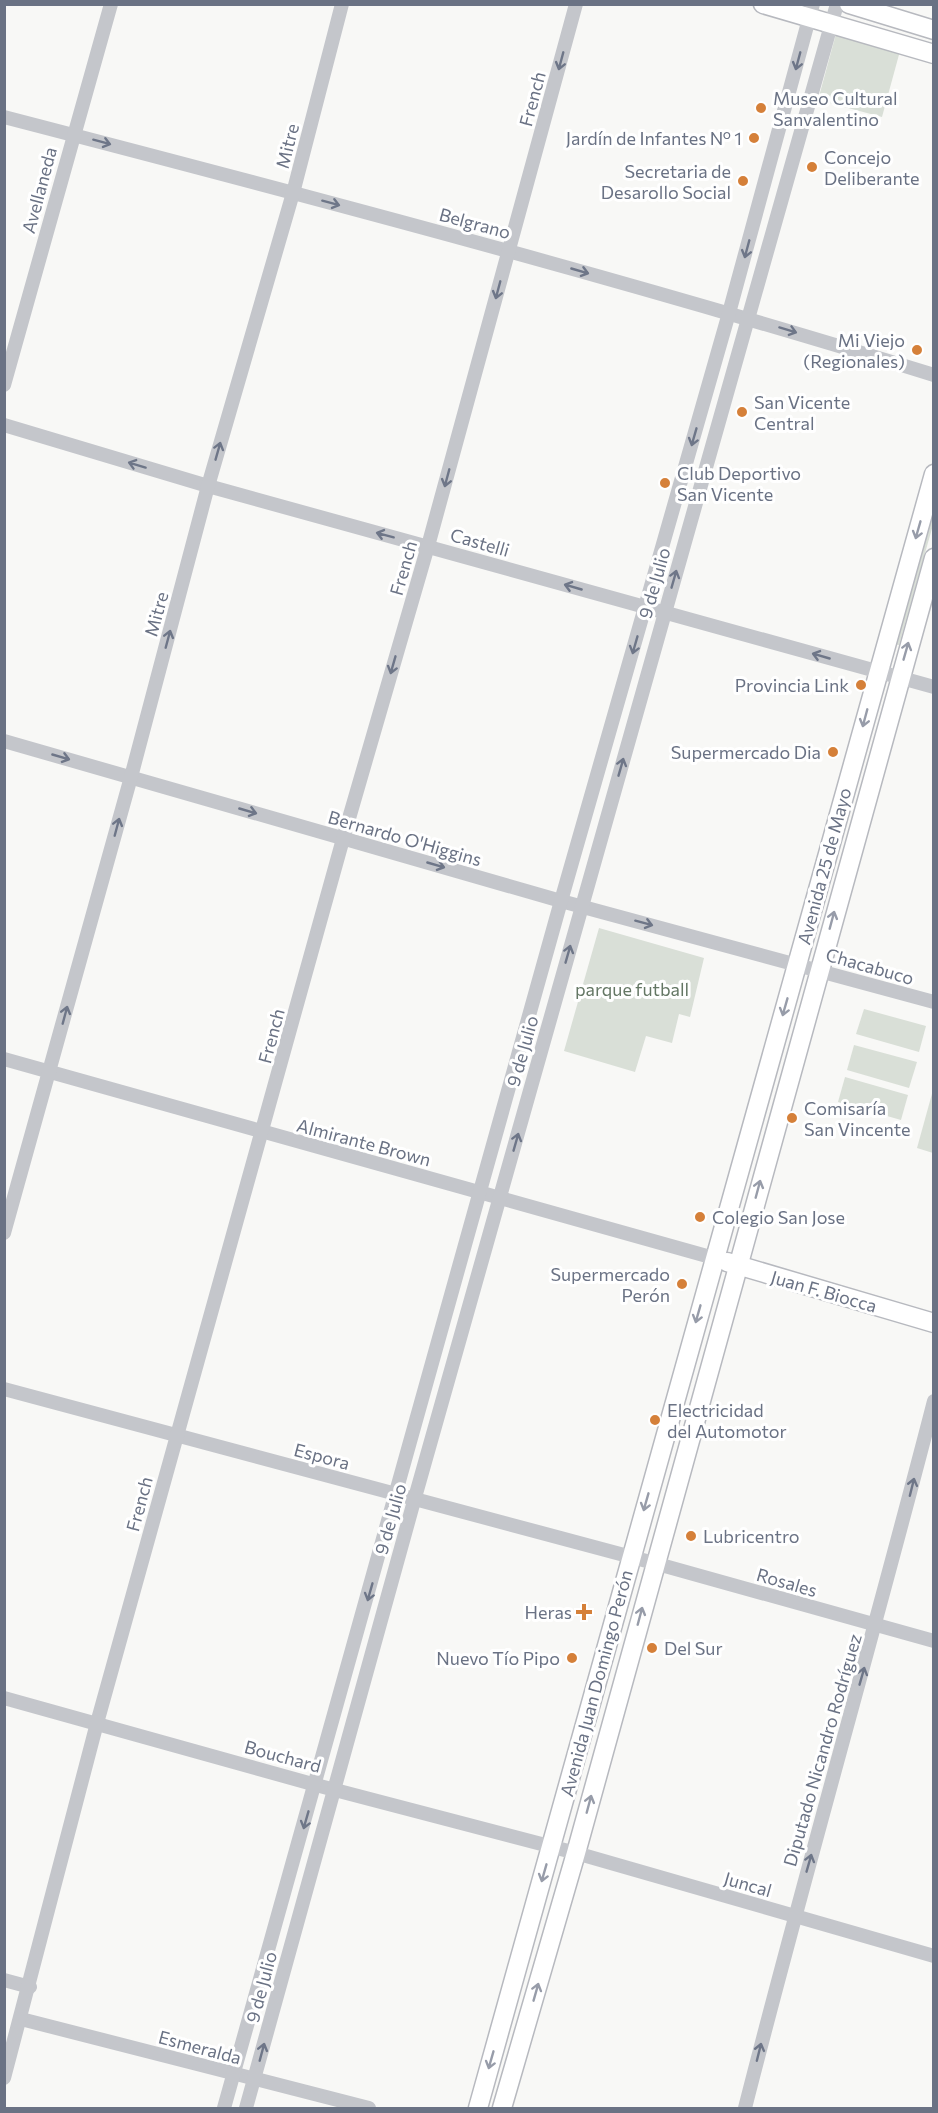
<svg xmlns="http://www.w3.org/2000/svg" width="938" height="2113" viewBox="0 0 938 2113" font-family="Commissioner,sans-serif">
<rect width="100%" height="100%" fill="#f8f8f6"/>
<!-- green -->
<g fill="#d9dfd7">
<polygon points="836,34 900,51 882,117 818,100"/>
<polygon points="933,500 933,525 899,645 892,644"/>
<polygon points="599,928 704,958 690,1017 679,1014 672,1043 646,1036 635,1072 564,1051"/>
<polygon points="864,1009 926,1026 919,1052 856,1034"/>
<polygon points="854,1045 917,1062 909,1088 847,1070"/>
<polygon points="845,1077 908,1095 901,1120 838,1102"/>
<polygon points="933,1090 933,1153 917,1148"/>
</g>
<g fill="none" stroke-linecap="round" stroke-linejoin="round">
<!-- secondary casing -->
<g stroke="#b7b9bf" stroke-width="21">
<g id="secondary">
<polyline points="763,4 934,54"/>
<polyline points="849,4 934,30"/>
<polyline points="727,1262 934,1323"/>
<polyline points="478,2108 934,474"/>
<polyline points="502,2108 576,1853 934,558"/>
</g>
</g>
<!-- street -->
<g stroke="#c4c6cb" stroke-width="14">
<path d="M4,117C316,198 626,280 934,375"/>
<polyline points="4,385 111,4"/>
<polyline points="4,425 208,486 934,687"/>
<polyline points="4,741 561,901 934,1002"/>
<polyline points="4,1059 714,1258"/>
<polyline points="4,1233 131,777 208,486 293,193 342,4"/>
<polyline points="4,1389 654,1563 934,1641"/>
<polyline points="4,1698 316,1785 576,1853 934,1956"/>
<polyline points="4,1980 30,1987"/>
<polyline points="21,2019 369,2108"/>
<polyline points="4,2078 97,1723 343,839 428,546 576,4"/>
<polyline points="224,2108 561,901 729,313 813,4"/>
<polyline points="246,2108 414,1501 837,4"/>
<path d="M745,2108C805,1872 873,1638 934,1401"/>
</g>
<!-- secondary -->
<use href="#secondary" stroke="#fff" stroke-width="18"/>
</g>
<!-- one-way arrows -->
<defs><path id="oneway-shaft" d="M-6 0H5M1.5-3L5.5 0L1.5 3" fill="none" stroke-width="1.6" stroke-linecap="round" stroke-linejoin="round" transform="scale(1.5)"/></defs>
<g stroke="#6e7688">
<use href="#oneway-shaft" transform="translate(561 61) rotate(105)"/>
<use href="#oneway-shaft" transform="translate(798 61) rotate(105)"/>
<use href="#oneway-shaft" transform="translate(102 142) rotate(15)"/>
<use href="#oneway-shaft" transform="translate(331 203) rotate(15)"/>
<use href="#oneway-shaft" transform="translate(747 249) rotate(105)"/>
<use href="#oneway-shaft" transform="translate(580 271) rotate(16)"/>
<use href="#oneway-shaft" transform="translate(498 290) rotate(105)"/>
<use href="#oneway-shaft" transform="translate(788 330) rotate(17)"/>
<use href="#oneway-shaft" transform="translate(694 437) rotate(106)"/>
<use href="#oneway-shaft" transform="translate(218 451) rotate(-74)"/>
<use href="#oneway-shaft" transform="translate(137 465) rotate(-163)"/>
<use href="#oneway-shaft" transform="translate(447 478) rotate(105)"/>
<use href="#oneway-shaft" transform="translate(385 535) rotate(-165)"/>
<use href="#oneway-shaft" transform="translate(674 579) rotate(-74)"/>
<use href="#oneway-shaft" transform="translate(573 587) rotate(-164)"/>
<use href="#oneway-shaft" transform="translate(168 639) rotate(-75)"/>
<use href="#oneway-shaft" transform="translate(635 645) rotate(106)"/>
<use href="#oneway-shaft" transform="translate(821 656) rotate(-164)"/>
<use href="#oneway-shaft" transform="translate(393 665) rotate(106)"/>
<use href="#oneway-shaft" transform="translate(61 757) rotate(16)"/>
<use href="#oneway-shaft" transform="translate(621 767) rotate(-74)"/>
<use href="#oneway-shaft" transform="translate(248 811) rotate(16)"/>
<use href="#oneway-shaft" transform="translate(117 827) rotate(-75)"/>
<use href="#oneway-shaft" transform="translate(436 865) rotate(16)"/>
<use href="#oneway-shaft" transform="translate(644 923) rotate(15)"/>
<use href="#oneway-shaft" transform="translate(568 954) rotate(-74)"/>
<use href="#oneway-shaft" transform="translate(65 1015) rotate(-75)"/>
<use href="#oneway-shaft" transform="translate(516 1142) rotate(-74)"/>
<use href="#oneway-shaft" transform="translate(912 1487) rotate(-76)"/>
<use href="#oneway-shaft" transform="translate(370 1592) rotate(106)"/>
<use href="#oneway-shaft" transform="translate(862 1676) rotate(-74)"/>
<use href="#oneway-shaft" transform="translate(306 1820) rotate(106)"/>
<use href="#oneway-shaft" transform="translate(809 1863) rotate(-74)"/>
<use href="#oneway-shaft" transform="translate(262 2052) rotate(-75)"/>
<use href="#oneway-shaft" transform="translate(759 2052) rotate(-76)"/>
</g>
<g stroke="#979ca9">
<use href="#oneway-shaft" transform="translate(918 530) rotate(106)"/>
<use href="#oneway-shaft" transform="translate(906 651) rotate(-74)"/>
<use href="#oneway-shaft" transform="translate(865 718) rotate(105)"/>
<use href="#oneway-shaft" transform="translate(832 920) rotate(-75)"/>
<use href="#oneway-shaft" transform="translate(785 1007) rotate(106)"/>
<use href="#oneway-shaft" transform="translate(758 1189) rotate(-75)"/>
<use href="#oneway-shaft" transform="translate(698 1314) rotate(106)"/>
<use href="#oneway-shaft" transform="translate(646 1502) rotate(106)"/>
<use href="#oneway-shaft" transform="translate(640 1616) rotate(-75)"/>
<use href="#oneway-shaft" transform="translate(589 1804) rotate(-75)"/>
<use href="#oneway-shaft" transform="translate(544 1873) rotate(106)"/>
<use href="#oneway-shaft" transform="translate(536 1992) rotate(-74)"/>
<use href="#oneway-shaft" transform="translate(491 2060) rotate(106)"/>
</g>
<!-- markers -->
<g fill="#d58039" stroke="#fff" stroke-width="2">
<circle cx="761" cy="108" r="6"/>
<circle cx="754" cy="138" r="6"/>
<circle cx="812" cy="167" r="6"/>
<circle cx="743" cy="181" r="6"/>
<circle cx="917" cy="350" r="6"/>
<circle cx="742" cy="412" r="6"/>
<circle cx="665" cy="483" r="6"/>
<circle cx="861" cy="685" r="6"/>
<circle cx="833" cy="752" r="6"/>
<circle cx="792" cy="1118" r="6"/>
<circle cx="700" cy="1217" r="6"/>
<circle cx="682" cy="1284" r="6"/>
<circle cx="655" cy="1420" r="6"/>
<circle cx="691" cy="1536" r="6"/>
<path d="M581 1603h6v6h6v6h-6v6h-6v-6h-6v-6h6z"/>
<circle cx="652" cy="1648" r="6"/>
<circle cx="572" cy="1658" r="6"/>
</g>
<g text-anchor="middle" dominant-baseline="central" stroke-width="6" stroke-linejoin="round" paint-order="stroke">
<!-- poi labels -->
<g font-size="18" fill="#6a7284" stroke="#fff" text-anchor="start">
<text x="773" y="98">Museo Cultural<tspan x="773" dy="21">Sanvalentino</tspan></text>
<text x="742" y="138" text-anchor="end">Jardín de Infantes Nº 1</text>
<text x="824" y="157">Concejo<tspan x="824" dy="21">Deliberante</tspan></text>
<text x="731" y="171" text-anchor="end">Secretaria de<tspan x="731" dy="21">Desarollo Social</tspan></text>
<text x="905" y="340" text-anchor="end">Mi Viejo<tspan x="905" dy="21">(Regionales)</tspan></text>
<text x="754" y="402">San Vicente<tspan x="754" dy="21">Central</tspan></text>
<text x="677" y="473">Club Deportivo<tspan x="677" dy="21">San Vicente</tspan></text>
<text x="849" y="685" text-anchor="end">Provincia Link</text>
<text x="821" y="752" text-anchor="end">Supermercado Dia</text>
<text x="804" y="1108">Comisaría<tspan x="804" dy="21">San Vincente</tspan></text>
<text x="712" y="1217">Colegio San Jose</text>
<text x="670" y="1274" text-anchor="end">Supermercado<tspan x="670" dy="21">Perón</tspan></text>
<text x="667" y="1410">Electricidad<tspan x="667" dy="21">del Automotor</tspan></text>
<text x="703" y="1536">Lubricentro</text>
<text x="572" y="1612" text-anchor="end">Heras</text>
<text x="664" y="1648">Del Sur</text>
<text x="560" y="1658" text-anchor="end">Nuevo Tío Pipo</text>
</g>
<!-- street labels -->
<g font-size="18" fill="#6a7284" stroke="#fff">
<text transform="translate(532 99) rotate(-75)">French</text>
<text transform="translate(287 146) rotate(-76)">Mitre</text>
<text transform="translate(39 190) rotate(-75)">Avellaneda</text>
<text transform="translate(475 223) rotate(15)">Belgrano</text>
<text transform="translate(480 542) rotate(16)">Castelli</text>
<text transform="translate(403 568) rotate(-74)">French</text>
<text transform="translate(654 583) rotate(-74)">9 de Julio</text>
<text transform="translate(156 614) rotate(-75)">Mitre</text>
<text transform="translate(405 838) rotate(16)">Bernardo O'Higgins</text>
<text transform="translate(824 866) rotate(-75)">Avenida 25 de Mayo</text>
<text transform="translate(870 966) rotate(16)">Chacabuco</text>
<text transform="translate(271 1036) rotate(-75)">French</text>
<text transform="translate(522 1051) rotate(-74)">9 de Julio</text>
<text transform="translate(364 1142) rotate(15)">Almirante Brown</text>
<text transform="translate(824 1291) rotate(16)">Juan F. Biocca</text>
<text transform="translate(322 1456) rotate(15)">Espora</text>
<text transform="translate(139 1504) rotate(-75)">French</text>
<text transform="translate(390 1519) rotate(-74)">9 de Julio</text>
<text transform="translate(787 1582) rotate(16)">Rosales</text>
<text transform="translate(596 1683) rotate(-75)">Avenida Juan Domingo Perón</text>
<text transform="translate(822 1750) rotate(-74)">Diputado Nicandro Rodríguez</text>
<text transform="translate(283 1756) rotate(15)">Bouchard</text>
<text transform="translate(748 1884) rotate(16)">Juncal</text>
<text transform="translate(261 1987) rotate(-75)">9 de Julio</text>
<text transform="translate(200 2047) rotate(15)">Esmeralda</text>
</g>
<!-- park labels -->
<g font-size="18" fill="#647764" stroke="#fff">
<text x="632" y="989">parque futball</text>
</g>
</g>
<!-- border -->
<rect width="938" height="2113" fill="none" stroke="#6a7284" stroke-width="12"/>
</svg>
